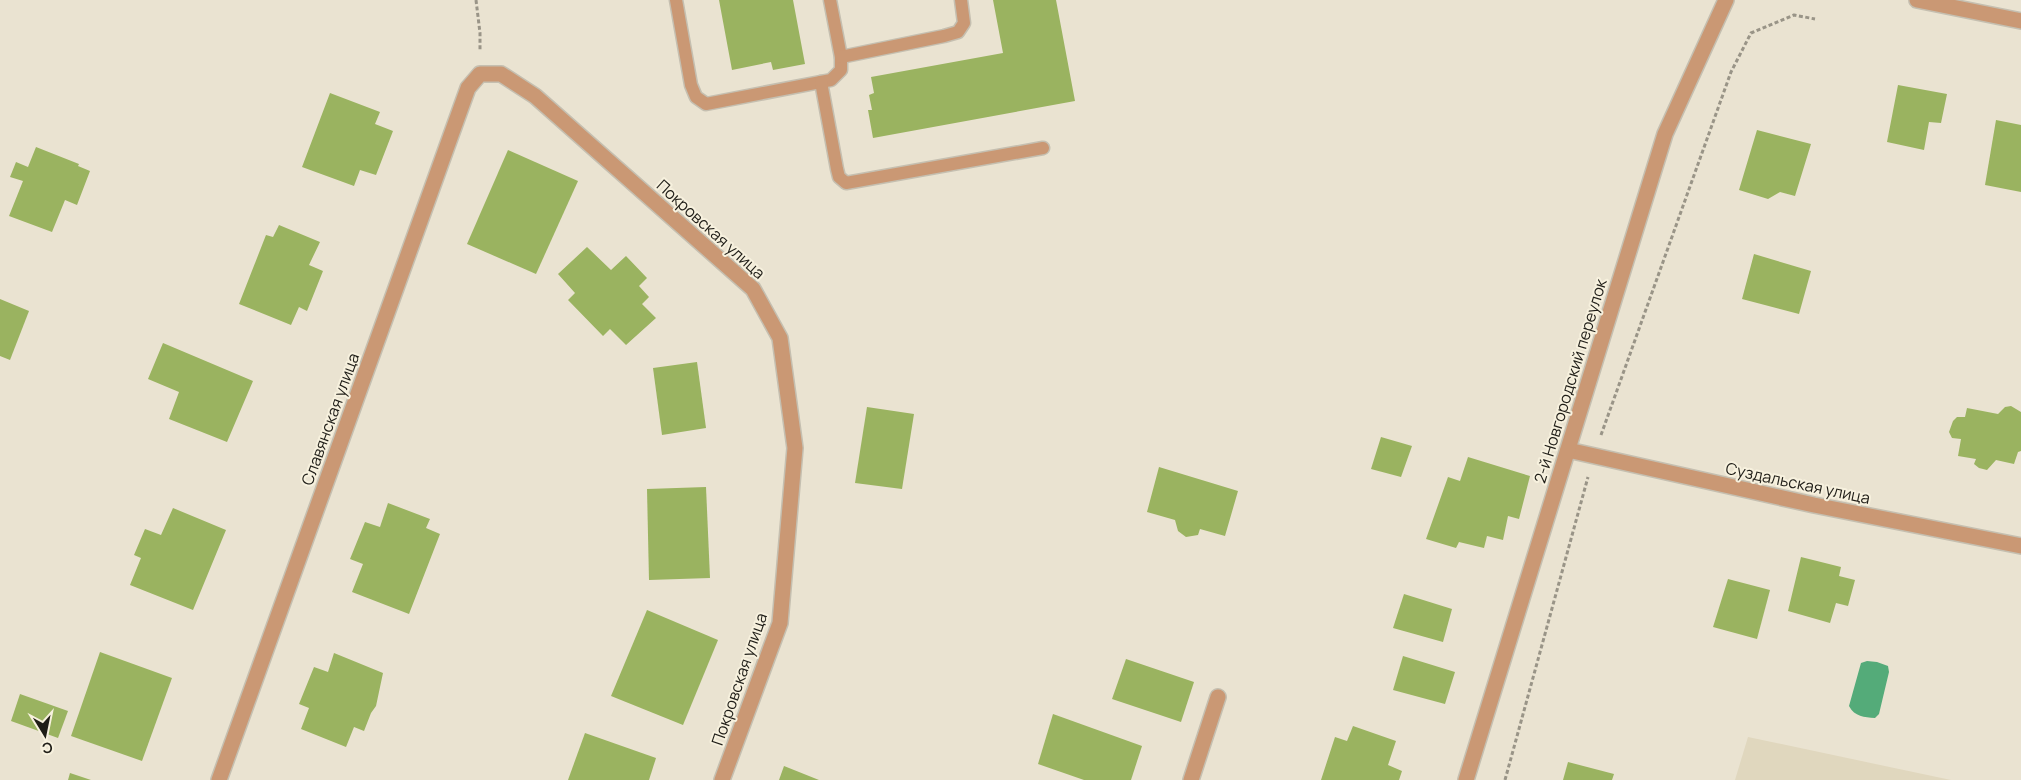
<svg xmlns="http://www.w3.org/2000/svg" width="2021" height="780" viewBox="0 0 2021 780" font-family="Manrope,sans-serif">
<rect width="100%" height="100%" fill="#eae3d1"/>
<!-- built -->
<polygon fill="#e0d7be" points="1748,737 1951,780 1735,780"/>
<!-- water -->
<path fill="#54ab79" d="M1867,661L1877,662L1888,666L1889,672L1879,714L1875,718C1864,717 1855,717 1849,706L1861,663Z"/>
<!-- building -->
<g fill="#9ab360">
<polygon points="719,0 793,0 805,64 773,70 771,62 732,70"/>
<polygon points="993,0 1056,0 1075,101 873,138 868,110 872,110 869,95 874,93 871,77 1003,53"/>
<polygon points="1898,85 1947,94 1941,123 1929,122 1924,150 1887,142"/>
<polygon points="330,93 380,112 375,124 393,131 376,175 360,170 354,186 302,167"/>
<polygon points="1996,120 2021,125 2021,192 1985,185"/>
<polygon points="1757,130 1811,144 1795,196 1780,192 1768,199 1739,190"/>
<polygon points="36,147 79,164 78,166 90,171 77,205 65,200 52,232 9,216 23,181 10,177 16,162 28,167"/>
<polygon points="508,150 578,181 536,274 467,244"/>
<polygon points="279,225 320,242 309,265 323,271 307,311 299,307 291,325 239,304 266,235 273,237"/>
<polygon points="587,247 611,270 626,256 647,278 639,286 649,297 642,304 656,318 626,345 610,329 603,336 568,300 575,293 558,274"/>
<polygon points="1754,254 1811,271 1799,314 1742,299"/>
<polygon points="0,299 29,311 10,360 0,356"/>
<polygon points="163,343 253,381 227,442 169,419 179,392 148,379"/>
<polygon points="697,362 706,428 662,435 653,368"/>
<polygon points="2011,406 2021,412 2021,451 2018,452 2014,464 1996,460 1987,470 1979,468 1974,464 1976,459 1958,456 1961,439 1952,438 1949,432 1953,421 1957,417 1965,417 1967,408 1998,414 2005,407"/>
<polygon points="867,407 914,414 902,489 855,483"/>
<polygon points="1381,437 1412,446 1401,477 1371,469"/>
<polygon points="1468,457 1530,476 1519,519 1508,516 1503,540 1487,536 1484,548 1459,542 1456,548 1426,539 1448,477 1460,481"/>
<polygon points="1159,467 1238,491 1225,536 1200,529 1198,535 1186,537 1178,531 1175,520 1147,512"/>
<polygon points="706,487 710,578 649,580 647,489"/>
<polygon points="388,503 430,519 426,528 440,534 409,614 352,592 363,564 350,559 365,522 380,527"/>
<polygon points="173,508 226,530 193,610 130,585 141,558 134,555 145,529 161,535"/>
<polygon points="1801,557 1841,567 1839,576 1855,580 1848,606 1836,603 1830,623 1788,611"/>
<polygon points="1728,579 1770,590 1757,639 1713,627"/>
<polygon points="1404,594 1452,609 1443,642 1393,628"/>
<polygon points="647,610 718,640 683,725 611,696"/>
<polygon points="100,652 172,678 142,761 71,736"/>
<polygon points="334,653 383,673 376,706 371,713 364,731 354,727 346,747 301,729 309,708 299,704 314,667 328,672"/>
<polygon points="1403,656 1455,672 1445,704 1393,690"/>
<polygon points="1126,659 1194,682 1181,722 1112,699"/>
<polygon points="20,694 68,711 58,738 11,721"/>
<polygon points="1053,714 1142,746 1131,780 1084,780 1038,764"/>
<polygon points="1353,726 1396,741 1388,765 1402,771 1399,780 1321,780 1335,737 1347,741"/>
<polygon points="585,733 656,758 649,780 568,780"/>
<polygon points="1568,762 1614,774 1612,780 1563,780"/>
<polygon points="784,766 819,780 779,780"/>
<polygon points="70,773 91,780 68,780"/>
</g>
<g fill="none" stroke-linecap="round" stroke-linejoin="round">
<!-- lane casing -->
<g stroke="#c5bfb0" stroke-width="15">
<g id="lane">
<polyline points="676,0 691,85 696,97 706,104 831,80 841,70 841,57 830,0"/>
<polyline points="841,57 944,36 958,32 964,23 961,0"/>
<polyline points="821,82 837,169 839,177 846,183 1043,148"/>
</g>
</g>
<!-- street casing -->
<g stroke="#c5bfb0" stroke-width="18">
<g id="street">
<polyline points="1917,0 2021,21"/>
<polyline points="1568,450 1814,505 2021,546"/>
<polyline points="219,780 468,88 480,74 501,74 535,96 753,289 780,338 795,448 780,623 722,780"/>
<polyline points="1191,780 1218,697"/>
<polyline points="1466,780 1665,134 1726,0"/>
</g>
</g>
<!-- path -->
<g stroke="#999487" stroke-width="3" stroke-dasharray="4 2.5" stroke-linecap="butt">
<polyline points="476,0 480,33 480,51"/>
<polyline points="1601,435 1731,72 1751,33 1794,15 1815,19"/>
<polyline points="1505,780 1588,477"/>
</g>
<!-- lane -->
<use href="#lane" stroke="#ca9874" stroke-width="12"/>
<!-- street -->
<use href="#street" stroke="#ca9874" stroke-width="15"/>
</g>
<g text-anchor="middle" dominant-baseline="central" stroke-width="4" stroke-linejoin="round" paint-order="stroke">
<!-- street labels -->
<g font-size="16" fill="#1f1d17" stroke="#f7f1de">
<text transform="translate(711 229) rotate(42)">Покровская улица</text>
<text transform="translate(1570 381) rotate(-73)">2-й Новгородский переулок</text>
<text transform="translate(330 419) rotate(-70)">Славянская улица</text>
<text transform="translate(1798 483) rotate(12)">Суздальская улица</text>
<text transform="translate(739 679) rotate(-71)">Покровская улица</text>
</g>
</g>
<!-- north arrow -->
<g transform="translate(45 735) rotate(170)" stroke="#f7f1de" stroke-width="4" paint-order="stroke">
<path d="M0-4L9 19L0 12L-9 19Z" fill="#1f1d17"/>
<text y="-8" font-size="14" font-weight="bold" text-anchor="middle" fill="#1f1d17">С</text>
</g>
</svg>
